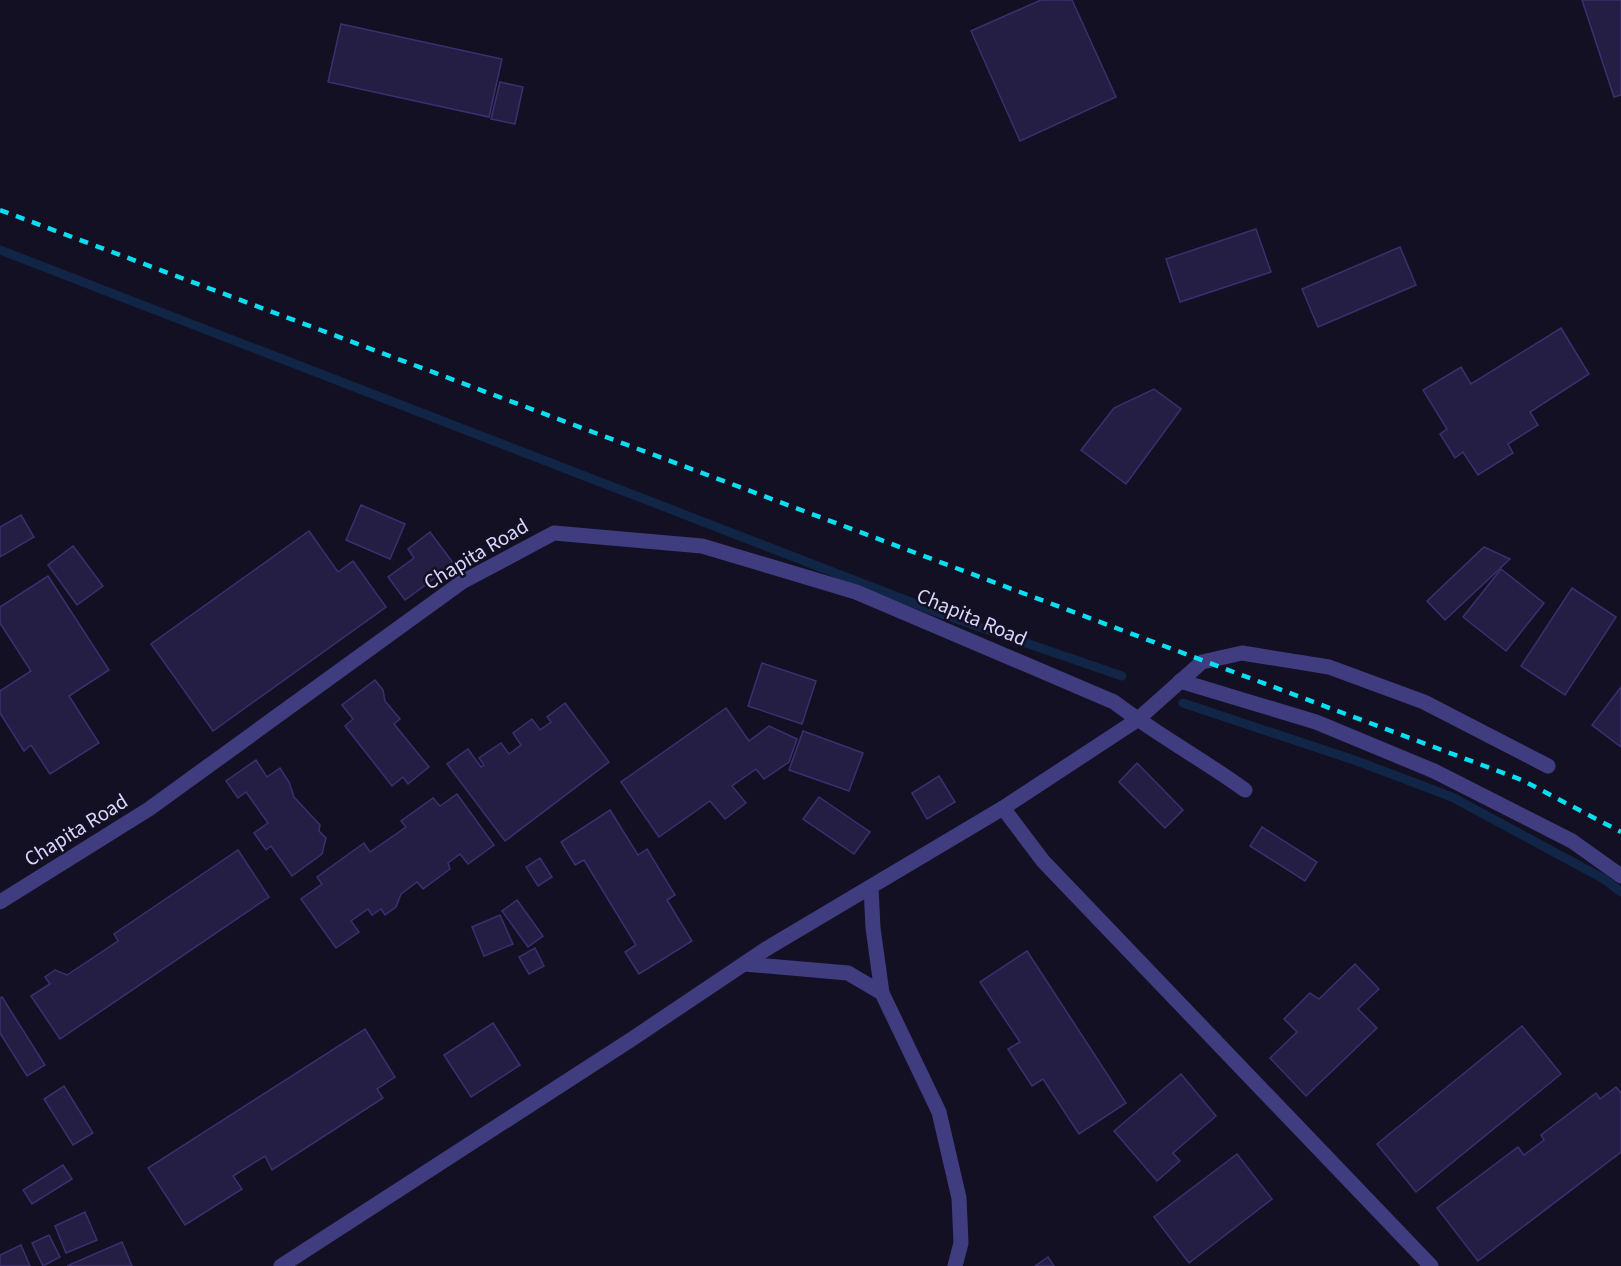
<svg xmlns="http://www.w3.org/2000/svg" width="1621" height="1266" viewBox="0 0 1621 1266" font-family="'Source Sans 3',sans-serif">
<rect width="100%" height="100%" fill="#131024"/>
<g fill="none" stroke-linecap="round" stroke-linejoin="round">
<!-- stream -->
<g stroke="#112647" stroke-width="9">
<polyline points="0,250 939,613 1122,676"/>
<polyline points="1183,703 1357,761 1452,797 1604,879 1621,892"/>
</g>
</g>
<!-- building -->
<g fill="#241d44" stroke="#3b306f" stroke-width="1.5">
<polygon points="1041,0 1072,0 1116,97 1020,141 971,31"/>
<polygon points="1582,0 1621,0 1621,95 1614,97"/>
<polygon points="341,24 502,59 489,117 328,82"/>
<polygon points="500,82 523,87 515,124 491,119"/>
<polygon points="1256,229 1271,272 1180,302 1166,259"/>
<polygon points="1400,247 1416,285 1318,327 1302,289"/>
<polygon points="1561,328 1589,374 1530,412 1538,425 1508,444 1513,453 1478,475 1463,452 1455,458 1440,434 1447,429 1423,390 1461,367 1471,384"/>
<polygon points="1154,389 1181,409 1126,484 1081,450 1114,408"/>
<polygon points="361,505 405,524 390,559 346,540"/>
<polygon points="21,515 34,537 0,557 0,527"/>
<polygon points="309,531 338,572 353,561 386,607 213,731 151,644"/>
<polygon points="430,532 454,564 405,600 388,577 414,558 408,549"/>
<polygon points="73,546 103,586 77,605 48,565"/>
<polygon points="1484,547 1510,559 1445,620 1427,601"/>
<polygon points="1501,569 1544,603 1506,651 1463,617"/>
<polygon points="48,576 109,670 69,696 99,743 50,774 31,745 24,751 0,713 0,691 31,671 0,623 0,607"/>
<polygon points="1572,588 1616,617 1565,695 1521,666"/>
<polygon points="762,663 816,681 802,724 748,706"/>
<polygon points="375,680 383,690 385,701 400,719 394,724 429,767 408,784 403,777 392,786 345,726 353,719 342,705"/>
<polygon points="1621,687 1621,747 1592,725"/>
<polygon points="565,703 609,762 505,841 447,764 468,749 481,767 484,765 479,758 501,743 509,754 521,745 513,733 532,719 540,730 551,722 547,717"/>
<polygon points="726,708 749,741 769,726 797,739 789,762 764,779 756,769 732,786 746,803 725,819 710,801 659,837 621,782"/>
<polygon points="803,731 863,753 849,791 789,770"/>
<polygon points="256,760 267,777 280,768 289,782 294,797 320,825 319,831 326,838 322,854 292,876 271,846 266,850 254,833 268,823 246,792 238,798 226,781"/>
<polygon points="1137,763 1183,810 1165,828 1119,782"/>
<polygon points="939,776 955,802 927,819 912,793"/>
<polygon points="457,794 494,845 468,864 460,854 448,863 450,869 423,889 417,882 401,894 396,907 385,915 381,909 372,915 368,909 351,921 359,932 336,948 301,899 322,884 317,877 364,843 370,852 406,827 401,821 433,798 440,806"/>
<polygon points="819,797 870,832 854,854 803,819"/>
<polygon points="610,810 638,855 647,849 675,895 667,900 692,941 639,974 625,952 636,945 584,860 575,865 561,842"/>
<polygon points="1262,827 1317,862 1305,881 1250,846"/>
<polygon points="238,850 269,897 60,1039 31,996 50,984 45,977 55,970 67,975 118,941 114,934"/>
<polygon points="540,858 552,877 538,886 526,867"/>
<polygon points="517,900 543,936 528,947 502,911"/>
<polygon points="500,915 513,944 484,956 472,927"/>
<polygon points="535,948 544,966 529,974 519,957"/>
<polygon points="1027,951 1126,1103 1079,1134 1043,1079 1032,1086 1008,1049 1020,1042 980,982"/>
<polygon points="1355,964 1379,989 1358,1009 1377,1028 1306,1096 1270,1058 1297,1032 1284,1019 1310,993 1319,999"/>
<polygon points="2,997 45,1065 27,1076 0,1033 0,998"/>
<polygon points="493,1023 520,1065 471,1097 444,1055"/>
<polygon points="1522,1026 1561,1074 1416,1192 1377,1144"/>
<polygon points="365,1029 395,1077 377,1089 383,1098 272,1170 265,1156 233,1176 242,1189 185,1225 148,1168"/>
<polygon points="1181,1074 1216,1116 1173,1153 1180,1161 1157,1181 1114,1131"/>
<polygon points="64,1086 93,1133 73,1145 44,1099"/>
<polygon points="1616,1087 1621,1093 1621,1152 1478,1261 1437,1208 1518,1147 1524,1155 1544,1140 1541,1135 1596,1093 1600,1099"/>
<polygon points="1237,1154 1272,1199 1189,1263 1154,1217"/>
<polygon points="63,1165 72,1179 32,1204 23,1190"/>
<polygon points="85,1212 97,1240 66,1253 55,1226"/>
<polygon points="49,1235 60,1257 43,1266 32,1243"/>
<polygon points="122,1242 132,1266 67,1266"/>
<polygon points="21,1245 30,1266 0,1266 0,1255"/>
<polygon points="1048,1257 1054,1266 1035,1266"/>
</g>
<g fill="none" stroke-linecap="round" stroke-linejoin="round">
<!-- minor -->
<g stroke="#3f3d80" stroke-width="15">
<polyline points="1180,681 1316,722 1434,771 1572,841 1621,876"/>
<polyline points="1003,808 1043,861 1431,1266"/>
<polyline points="871,887 873,928 882,993"/>
<path d="M0,902L149,809L462,582L554,533L702,546L856,592L1114,702C1156,734 1202,759 1245,790"/>
<polyline points="744,964 848,973 882,993 939,1112 959,1198 961,1243 955,1266"/>
<polyline points="281,1266 632,1039 766,949 1003,808 1137,720 1202,662 1242,653 1329,667 1424,702 1548,766"/>
</g>
<!-- rail -->
<polyline stroke="#0cdef1" stroke-width="4.5" stroke-dasharray="9 8" stroke-linecap="butt" points="0,210 1522,780 1621,832"/>
</g>
<g text-anchor="middle" dominant-baseline="central" stroke-width="5" stroke-linejoin="round" paint-order="stroke">
<!-- street labels -->
<g font-size="21" fill="#d9d5fd" stroke="#131024">
<text transform="translate(476 554) rotate(-31)">Chapita Road</text>
<text transform="translate(972 617) rotate(23)">Chapita Road</text>
<text transform="translate(76 830) rotate(-32)">Chapita Road</text>
</g>
</g>
</svg>
